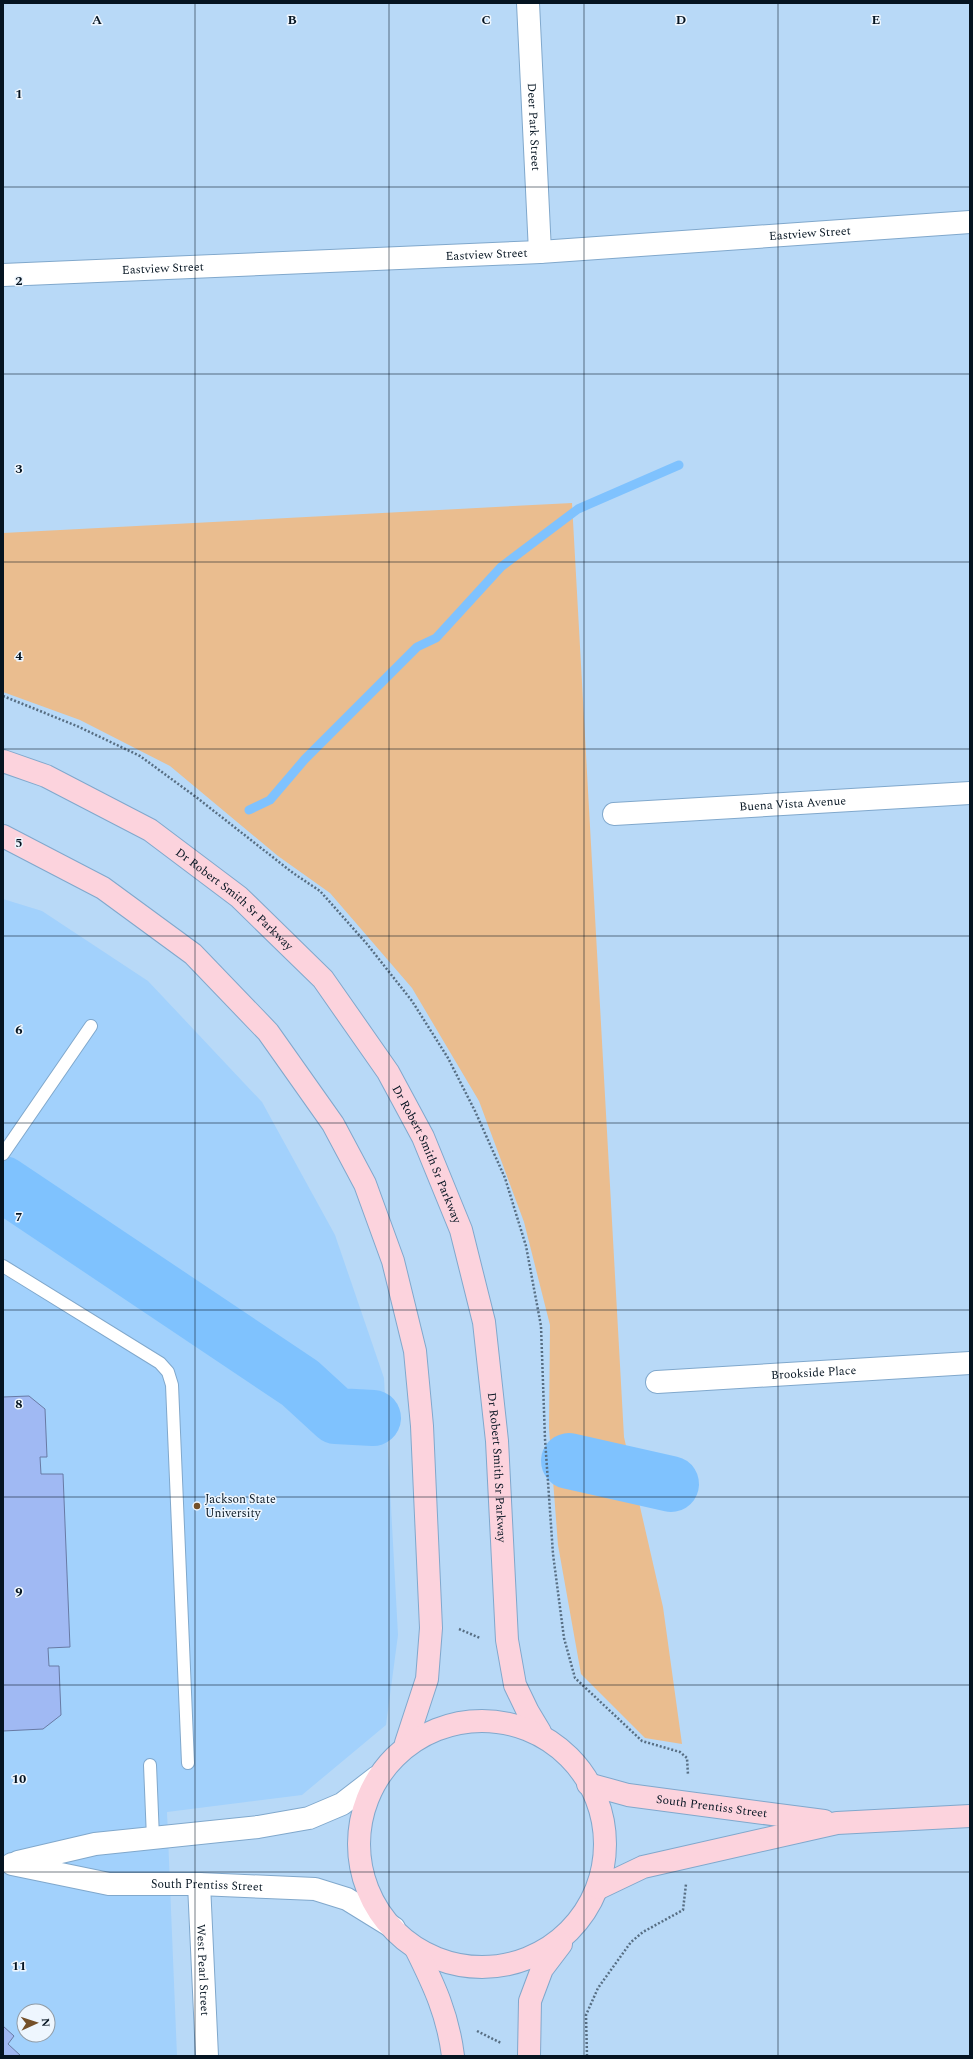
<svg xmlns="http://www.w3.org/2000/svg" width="973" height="2059" viewBox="0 0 973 2059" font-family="Spectral,serif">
<rect width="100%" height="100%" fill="#b8d9f7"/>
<!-- built -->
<path fill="#a2d1fc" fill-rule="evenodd" d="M3,899L42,911L148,981L262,1102L335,1235L384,1378L398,1635L386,1725L302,1795L167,1812L177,2056H3ZM24,2011H48V2035H24Z"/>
<!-- green -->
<polygon fill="#eabd8f" points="572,503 624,1437 663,1607 682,1744 645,1738 581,1674 558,1545 549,1428 550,1325 524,1222 479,1101 412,988 330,893 278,856 170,766 80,720 3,692 3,533"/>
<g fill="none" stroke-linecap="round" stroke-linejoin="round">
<!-- stream -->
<polyline stroke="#7fc2fe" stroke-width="9" points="249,810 270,800 305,759 417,647 436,638 501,567 578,509 679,465"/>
<!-- river -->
<g stroke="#7fc2fe" stroke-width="56">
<polyline points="3,1184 300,1383 336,1416 373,1418"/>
<polyline points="569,1461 671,1484"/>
</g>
</g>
<!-- building -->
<g fill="#a0b9f3" stroke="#687aa4">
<polygon points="29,1396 45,1409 47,1457 40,1457 41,1474 63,1474 70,1647 48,1648 49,1666 59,1666 61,1715 43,1729 3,1731 3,1397"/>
<polygon points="3,2026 14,2036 8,2044 21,2056 3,2056"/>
</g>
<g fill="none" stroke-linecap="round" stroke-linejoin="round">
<!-- lane casing -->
<g stroke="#80a8cc" stroke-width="14">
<g id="lane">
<polyline points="3,1154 91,1026"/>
<polyline points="3,1266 160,1363 168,1372 172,1385 188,1763"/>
<polyline points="150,1765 153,1838"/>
</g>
</g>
<!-- street casing -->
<g stroke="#80a8cc" stroke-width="24">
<g id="street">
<path id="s1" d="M528,3L540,252"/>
<path id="s2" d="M3,275L540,252L970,222"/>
<path id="s3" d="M614,814L970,793"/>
<path id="s4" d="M657,1382L970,1363"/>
<polyline points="18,1862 95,1844 258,1827 309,1818 342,1804 377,1777"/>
<path id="s5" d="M12,1864L109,1884H199L315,1889L347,1899L394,1928"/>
<path id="s6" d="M199,1884L207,2056"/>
</g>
</g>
<!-- secondary casing -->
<g stroke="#80a8cc" stroke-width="24">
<g id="secondary">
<path id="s7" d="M3,761L46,776L150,830L239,897L323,979L388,1072L423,1137L461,1230L484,1322L497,1441L507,1640L515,1685L528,1712L540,1732"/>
<polyline points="3,836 103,888 193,954 268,1032 333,1124 365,1184 393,1261 415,1351 422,1426 431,1628 427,1679 406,1743"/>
<circle cx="482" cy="1844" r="123"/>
<path id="s8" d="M588,1784L628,1795L824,1821"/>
<polyline points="599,1888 643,1867 837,1823 970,1816"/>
<path d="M416,1949C434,1985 448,2015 453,2056"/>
<polyline points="529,2056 530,2001 542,1969 561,1944"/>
</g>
</g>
<!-- path -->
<g stroke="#576e83" stroke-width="2.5" stroke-dasharray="2 2" stroke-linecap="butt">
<polyline points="3,696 77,726 140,756 196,797 293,873 320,891 367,944 412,1001 448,1058 475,1111 505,1178 526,1246 541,1326 545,1439 553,1554 564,1638 575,1678 642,1741 680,1752 687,1758 688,1775"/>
<polyline points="459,1629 480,1638"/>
<polyline points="477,2031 501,2043"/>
<polyline points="587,2056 586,2015 598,1988 631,1942 643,1932 683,1910 686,1884"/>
</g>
<!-- lane -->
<use href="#lane" stroke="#fff" stroke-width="12"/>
<!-- street -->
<use href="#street" stroke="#fff" stroke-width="22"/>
<!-- secondary -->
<use href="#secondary" stroke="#fcd3dd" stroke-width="22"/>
</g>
<!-- grid -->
<path fill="none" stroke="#051421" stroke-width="1" stroke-opacity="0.55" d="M195,3V2056M389,3V2056M584,3V2056M778,3V2056M3,187H970M3,374H970M3,562H970M3,749H970M3,936H970M3,1123H970M3,1310H970M3,1497H970M3,1685H970M3,1872H970"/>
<!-- markers -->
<circle fill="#745029" stroke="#eef6fe" stroke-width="1.5" cx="197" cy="1506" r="4"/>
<g text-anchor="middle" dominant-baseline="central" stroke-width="3" stroke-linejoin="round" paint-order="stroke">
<!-- street labels -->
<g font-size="12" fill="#051421" stroke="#eef6fe">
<text stroke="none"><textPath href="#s1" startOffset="124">Deer Park Street</textPath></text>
<text stroke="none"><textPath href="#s2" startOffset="808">Eastview Street</textPath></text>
<text stroke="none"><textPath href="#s2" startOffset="484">Eastview Street</textPath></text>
<text stroke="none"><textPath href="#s2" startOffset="160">Eastview Street</textPath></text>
<text stroke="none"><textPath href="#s3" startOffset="179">Buena Vista Avenue</textPath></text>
<text stroke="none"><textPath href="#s7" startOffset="272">Dr Robert Smith Sr Parkway</textPath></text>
<text stroke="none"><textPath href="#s7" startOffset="596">Dr Robert Smith Sr Parkway</textPath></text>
<text stroke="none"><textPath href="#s4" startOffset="157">Brookside Place</textPath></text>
<text stroke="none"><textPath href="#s7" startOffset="920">Dr Robert Smith Sr Parkway</textPath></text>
<text stroke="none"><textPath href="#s8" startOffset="126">South Prentiss Street</textPath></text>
<text stroke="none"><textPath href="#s5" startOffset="197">South Prentiss Street</textPath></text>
<text stroke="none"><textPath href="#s6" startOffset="86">West Pearl Street</textPath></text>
</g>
<!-- poi labels -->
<g font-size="12" fill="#051421" stroke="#eef6fe" text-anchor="start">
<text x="205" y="1499">Jackson State<tspan x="205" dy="14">University</tspan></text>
</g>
</g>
<g font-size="13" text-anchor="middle" font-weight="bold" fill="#051421" stroke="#eef6fe" stroke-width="3" stroke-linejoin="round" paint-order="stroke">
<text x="97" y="24">A</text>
<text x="292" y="24">B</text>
<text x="486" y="24">C</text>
<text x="681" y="24">D</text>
<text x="876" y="24">E</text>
<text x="19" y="98">1</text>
<text x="19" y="285">2</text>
<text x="19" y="473">3</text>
<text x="19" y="660">4</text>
<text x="19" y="847">5</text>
<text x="19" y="1034">6</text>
<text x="19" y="1221">7</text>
<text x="19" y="1408">8</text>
<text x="19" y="1596">9</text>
<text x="19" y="1783">10</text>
<text x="19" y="1970">11</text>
</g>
<!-- border -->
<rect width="973" height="2059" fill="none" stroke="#051421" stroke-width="8"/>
<!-- north arrow -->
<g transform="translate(36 2023) rotate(87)"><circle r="19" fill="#eef6fe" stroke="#919ca6"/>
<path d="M0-3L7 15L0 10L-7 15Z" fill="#745029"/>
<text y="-6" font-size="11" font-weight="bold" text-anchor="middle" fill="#051421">N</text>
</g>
</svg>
